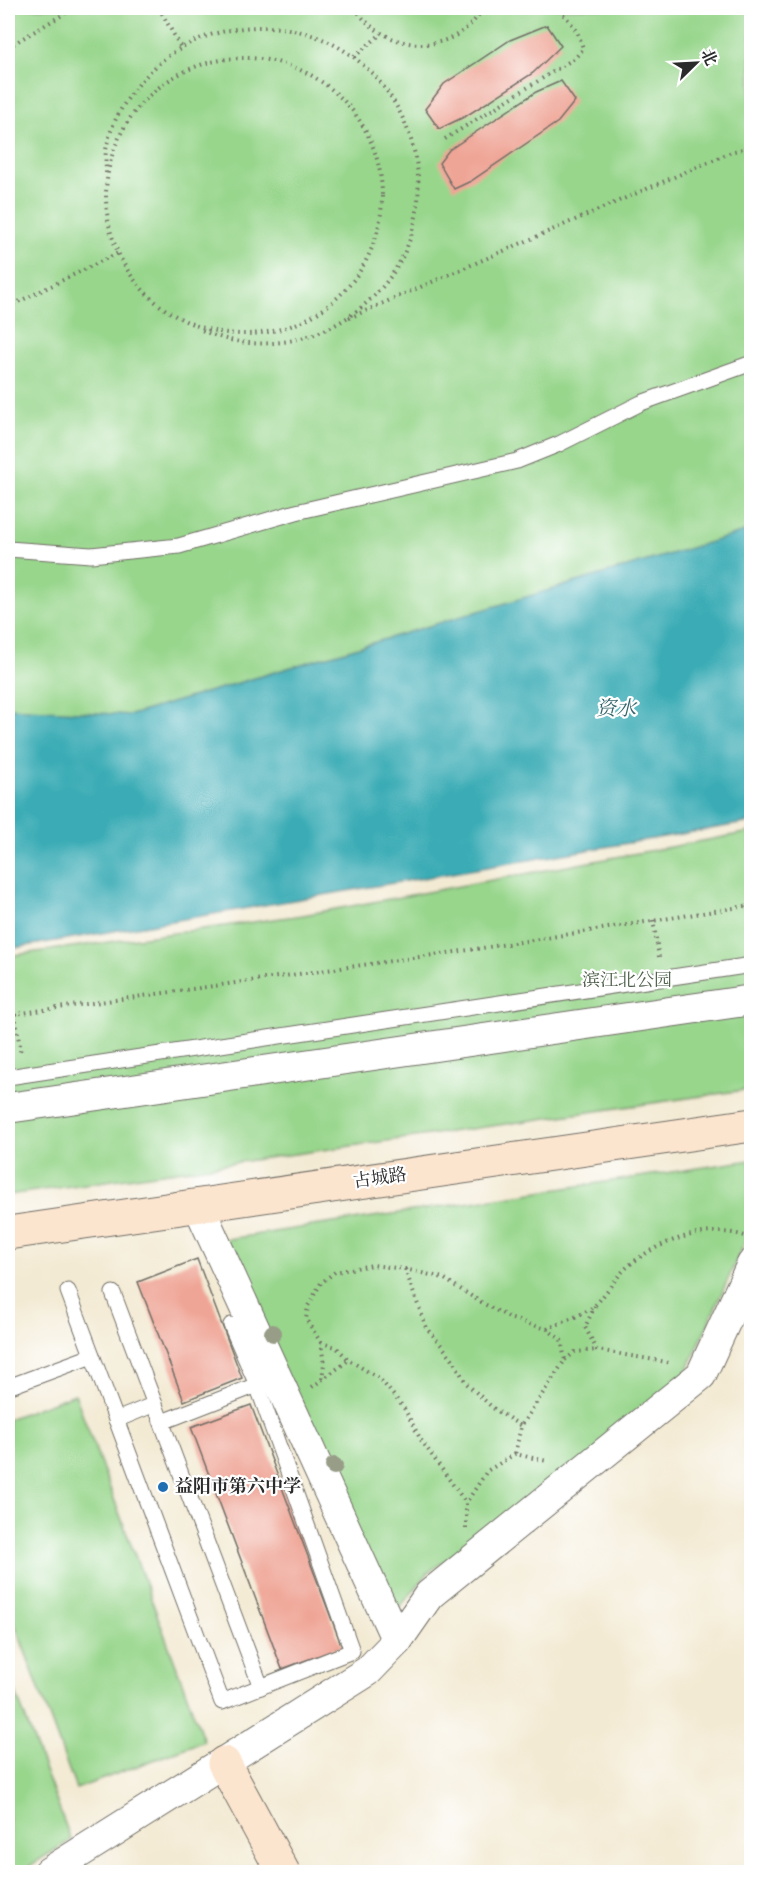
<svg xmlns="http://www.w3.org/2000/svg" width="759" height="1880" viewBox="0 0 759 1880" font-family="'IM FELL English','Noto Serif SC',serif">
<rect width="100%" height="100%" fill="#fff"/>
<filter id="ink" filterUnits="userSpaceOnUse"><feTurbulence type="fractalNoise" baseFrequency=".0167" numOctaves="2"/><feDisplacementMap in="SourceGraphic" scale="12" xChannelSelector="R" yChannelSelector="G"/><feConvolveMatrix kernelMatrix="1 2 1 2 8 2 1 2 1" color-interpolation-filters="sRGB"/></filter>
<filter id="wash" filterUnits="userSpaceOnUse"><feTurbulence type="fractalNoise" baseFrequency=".008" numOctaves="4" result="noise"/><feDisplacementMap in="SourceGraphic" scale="24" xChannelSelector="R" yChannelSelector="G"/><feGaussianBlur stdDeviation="1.35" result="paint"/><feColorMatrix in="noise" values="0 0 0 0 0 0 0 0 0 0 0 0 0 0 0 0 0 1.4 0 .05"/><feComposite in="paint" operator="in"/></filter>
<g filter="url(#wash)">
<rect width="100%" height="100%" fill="#f3ead3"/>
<!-- green -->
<g fill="#98d68c" stroke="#62805c" stroke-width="1.5">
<polygon points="8,8 751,8 751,530 131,715 8,708"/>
<polygon points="751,832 751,1089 8,1195 8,956 303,915"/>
<polygon points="751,1160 751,1228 686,1373 609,1442 429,1572 393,1615 221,1240"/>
<polygon points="75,1394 204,1741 76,1789 8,1605 8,1419"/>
<polygon points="8,1672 71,1840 20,1872 8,1872"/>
</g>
<!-- water -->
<polygon fill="#3aacb5" stroke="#326c70" stroke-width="1.5" points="751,530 751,822 8,949 8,708 131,715"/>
<g id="blocks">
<!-- building -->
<g fill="#efa596">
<polygon points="547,25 561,46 533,73 466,116 439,129 425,109 444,84 510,40"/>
<polygon points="561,81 575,101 558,122 471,181 454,189 439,163 449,150 536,92"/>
<polygon points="197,1259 242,1378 184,1401 138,1282"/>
<polygon points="251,1405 342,1647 282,1669 191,1427"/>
</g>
</g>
</g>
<g filter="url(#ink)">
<use href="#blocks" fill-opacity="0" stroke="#716e66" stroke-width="1.5"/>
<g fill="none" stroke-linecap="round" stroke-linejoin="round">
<!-- lane casing -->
<g stroke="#716e66" stroke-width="17">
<g id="lane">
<polyline points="8,549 91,555 179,546 296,512 517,461 559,444 641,403 752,363"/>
<polyline points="8,1077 752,965"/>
<polyline points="68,1291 222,1702 352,1651 257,1385 231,1325"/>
<polyline points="113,1293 261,1687"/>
<polyline points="8,1387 92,1356"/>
<polyline points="116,1420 155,1404"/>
<polyline points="162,1422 257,1385"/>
</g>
</g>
<!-- street casing -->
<g stroke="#716e66" stroke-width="32">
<g id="street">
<polyline points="8,1108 752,1000"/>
<polyline points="198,1205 397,1641"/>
<polyline points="49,1872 368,1671 397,1641 429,1595 701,1375 752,1264"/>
</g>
</g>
<!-- secondary casing -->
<g stroke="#716e66" stroke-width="35">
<g id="secondary">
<polyline points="8,1233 752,1125"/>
<polyline points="224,1763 283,1872"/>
</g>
</g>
<!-- path -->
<g stroke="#716e66" stroke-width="4" stroke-dasharray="1.5 4.5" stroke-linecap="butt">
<polyline points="159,8 181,48"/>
<path d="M355,8C385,53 454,59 483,8"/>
<polyline points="8,47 74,8"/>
<polyline points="354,57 381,34"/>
<circle cx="244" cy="196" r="138"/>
<path d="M445,139L575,58L583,49C579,31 570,19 555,8"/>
<path d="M106,173C106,166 105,157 106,150C111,119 131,90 153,69C177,45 210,32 243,28C404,10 485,222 351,315C308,345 248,354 200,329"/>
<polyline points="8,307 118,253"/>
<polyline points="349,318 734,151 752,147"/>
<polyline points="653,920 659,957"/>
<polyline points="15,1014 21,1055"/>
<polyline points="8,1015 476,949 752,905"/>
<polyline points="405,1269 426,1327 452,1358 466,1383 493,1408 521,1426"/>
<polyline points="595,1306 585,1327 597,1350 672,1363"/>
<path d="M547,1329C561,1322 587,1314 596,1304C606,1294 613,1281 623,1271C651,1243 706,1223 745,1236"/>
<polyline points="321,1343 306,1319 308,1306 321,1283 335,1272 372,1265 405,1269 443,1278 479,1301 512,1319 547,1329 561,1340 565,1360 521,1426 515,1454"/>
<polyline points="565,1360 575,1352 597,1350"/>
<polyline points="322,1379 324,1364 321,1343 336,1347 349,1360"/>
<polyline points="312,1387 349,1360 380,1379 404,1408 421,1440 466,1503"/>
<polyline points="466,1529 466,1503 487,1471 515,1454 547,1461"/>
</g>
<!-- lane -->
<use href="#lane" stroke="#fff" stroke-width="15"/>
<!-- street -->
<use href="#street" stroke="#fff" stroke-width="30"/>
<!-- secondary -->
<use href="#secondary" stroke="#fce5cf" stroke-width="33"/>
</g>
<!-- trees -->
<g fill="#979d87">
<circle cx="273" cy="1333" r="9"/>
<circle cx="334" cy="1466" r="9"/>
</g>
</g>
<!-- markers -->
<circle fill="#1f6fb2" stroke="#fff" stroke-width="2" cx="163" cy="1487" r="6"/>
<g text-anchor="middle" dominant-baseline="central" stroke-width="4.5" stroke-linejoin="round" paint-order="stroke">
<!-- park labels -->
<g font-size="18" fill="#4c5e48" stroke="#fff">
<text x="627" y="981">滨江北公园</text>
</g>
<!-- street labels -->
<g font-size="18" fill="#2b2b2b" stroke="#fff">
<text transform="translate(380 1179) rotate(-8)">古城路</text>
</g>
<!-- poi labels -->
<g font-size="18" font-weight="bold" fill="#2b2b2b" stroke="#fff" text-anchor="start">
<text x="175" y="1487">益阳市第六中学</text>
</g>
<!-- water labels -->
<g font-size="20" font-style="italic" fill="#326569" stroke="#fff">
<text x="616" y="709">资水</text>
</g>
</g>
<!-- margin -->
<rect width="759" height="1880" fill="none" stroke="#fff" stroke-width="30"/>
<!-- north arrow -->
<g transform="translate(696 63) rotate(66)" stroke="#ffffff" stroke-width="4.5" paint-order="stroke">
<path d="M0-4.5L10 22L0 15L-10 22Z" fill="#2b2b2b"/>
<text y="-9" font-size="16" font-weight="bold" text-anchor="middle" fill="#2b2b2b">北</text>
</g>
</svg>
